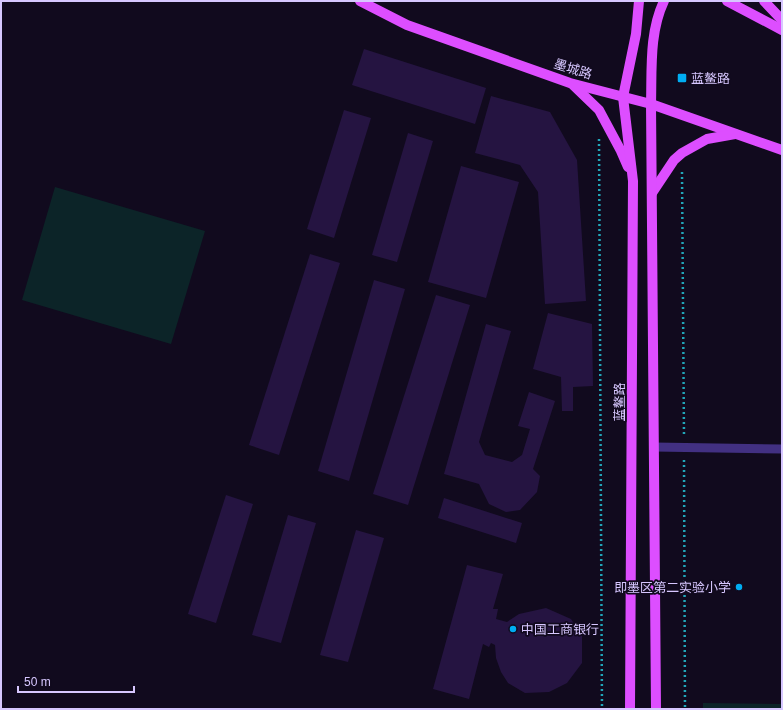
<svg xmlns="http://www.w3.org/2000/svg" width="783" height="710" viewBox="0 0 783 710" font-family="Arial,'Noto Sans SC',sans-serif">
<rect width="100%" height="100%" fill="#110a1e"/>
<!-- green -->
<g fill="#0c2428">
<polygon points="55,187 205,231 171,344 22,300"/>
<polygon points="703,703 781,704 781,709 703,709"/>
</g>
<!-- building -->
<g fill="#251441">
<polygon points="364,49 486,88 475,124 352,85"/>
<polygon points="491,96 550,112 577,160 586,301 545,304 538,192 520,165 475,153"/>
<polygon points="344,110 371,118 334,238 307,229"/>
<polygon points="408,133 433,141 397,262 372,255"/>
<polygon points="461,166 519,182 486,298 428,282"/>
<polygon points="310,254 340,263 279,455 249,445"/>
<polygon points="374,280 405,289 349,481 318,471"/>
<polygon points="436,295 470,305 408,505 373,494"/>
<polygon points="548,313 592,324 593,386 573,387 573,411 562,411 561,377 533,369"/>
<polygon points="486,324 511,331 479,442 485,455 512,462 522,455 530,429 518,426 529,392 555,401 533,469 540,476 537,492 520,510 506,512 489,504 479,484 444,474"/>
<polygon points="226,495 253,504 216,623 188,614"/>
<polygon points="444,498 522,523 516,543 438,518"/>
<polygon points="288,515 316,523 281,643 252,635"/>
<polygon points="356,530 384,538 348,662 320,655"/>
<polygon points="467,565 503,574 493,609 498,609 496,619 507,622 519,614 546,608 571,619 582,636 582,663 567,683 549,692 525,693 508,683 501,672 496,658 495,645 491,643 489,647 483,644 469,699 433,689"/>
</g>
<g fill="none" stroke-linecap="round" stroke-linejoin="round">
<!-- path -->
<g stroke="#21a6b9" stroke-width="2.5" stroke-dasharray="2 3" stroke-linecap="butt">
<polyline points="599,139 602,709"/>
<polyline points="682,172 684,437"/>
<polyline points="684,460 685,709"/>
</g>
<!-- service -->
<polyline stroke="#423082" stroke-width="9" points="654,447 782,449"/>
<!-- primary -->
<g stroke="#dd4eff" stroke-width="10">
<polyline points="360,1 407,25 570,83 651,104 782,150"/>
<polyline points="727,1 782,30"/>
<polyline points="764,1 782,20"/>
<polyline points="572,84 599,110 621,151 628,167"/>
<polyline points="652,193 674,160 682,153 707,139 735,134"/>
<polyline points="630,709 633,181 623,97 636,34 639,1"/>
<path d="M656,709L651,104C652,69 649,33 664,1"/>
</g>
</g>
<!-- markers -->
<g fill="#00adf2" stroke="#110a1e" stroke-width="1.5">
<rect x="677" y="73" width="10" height="10" rx="2"/>
<circle cx="739" cy="587" r="4"/>
<circle cx="513" cy="629" r="4"/>
</g>
<g text-anchor="middle" dominant-baseline="central" stroke-width="3.5" stroke-linejoin="round" paint-order="stroke">
<!-- street labels -->
<g font-size="13" fill="#d7c7ff" stroke="#110a1e">
<text transform="translate(573 69) rotate(17)">墨城路</text>
<text transform="translate(619 402) rotate(-90)">蓝鳌路</text>
</g>
<!-- poi labels -->
<g font-size="13" fill="#d7c7ff" stroke="#110a1e" text-anchor="start">
<text x="691" y="78">蓝鳌路</text>
<text x="731" y="587" text-anchor="end">即墨区第二实验小学</text>
<text x="521" y="629">中国工商银行</text>
</g>
</g>
<!-- border -->
<rect width="783" height="710" fill="none" stroke="#d7c7ff" stroke-width="4"/>
<!-- scale -->
<path d="M18 686v6h116v-6" fill="none" stroke="#d7c7ff" stroke-width="2"/>
<text x="24" y="686" font-size="12" fill="#d7c7ff" stroke="#110a1e" stroke-width="3" paint-order="stroke">50 m</text>
</svg>
